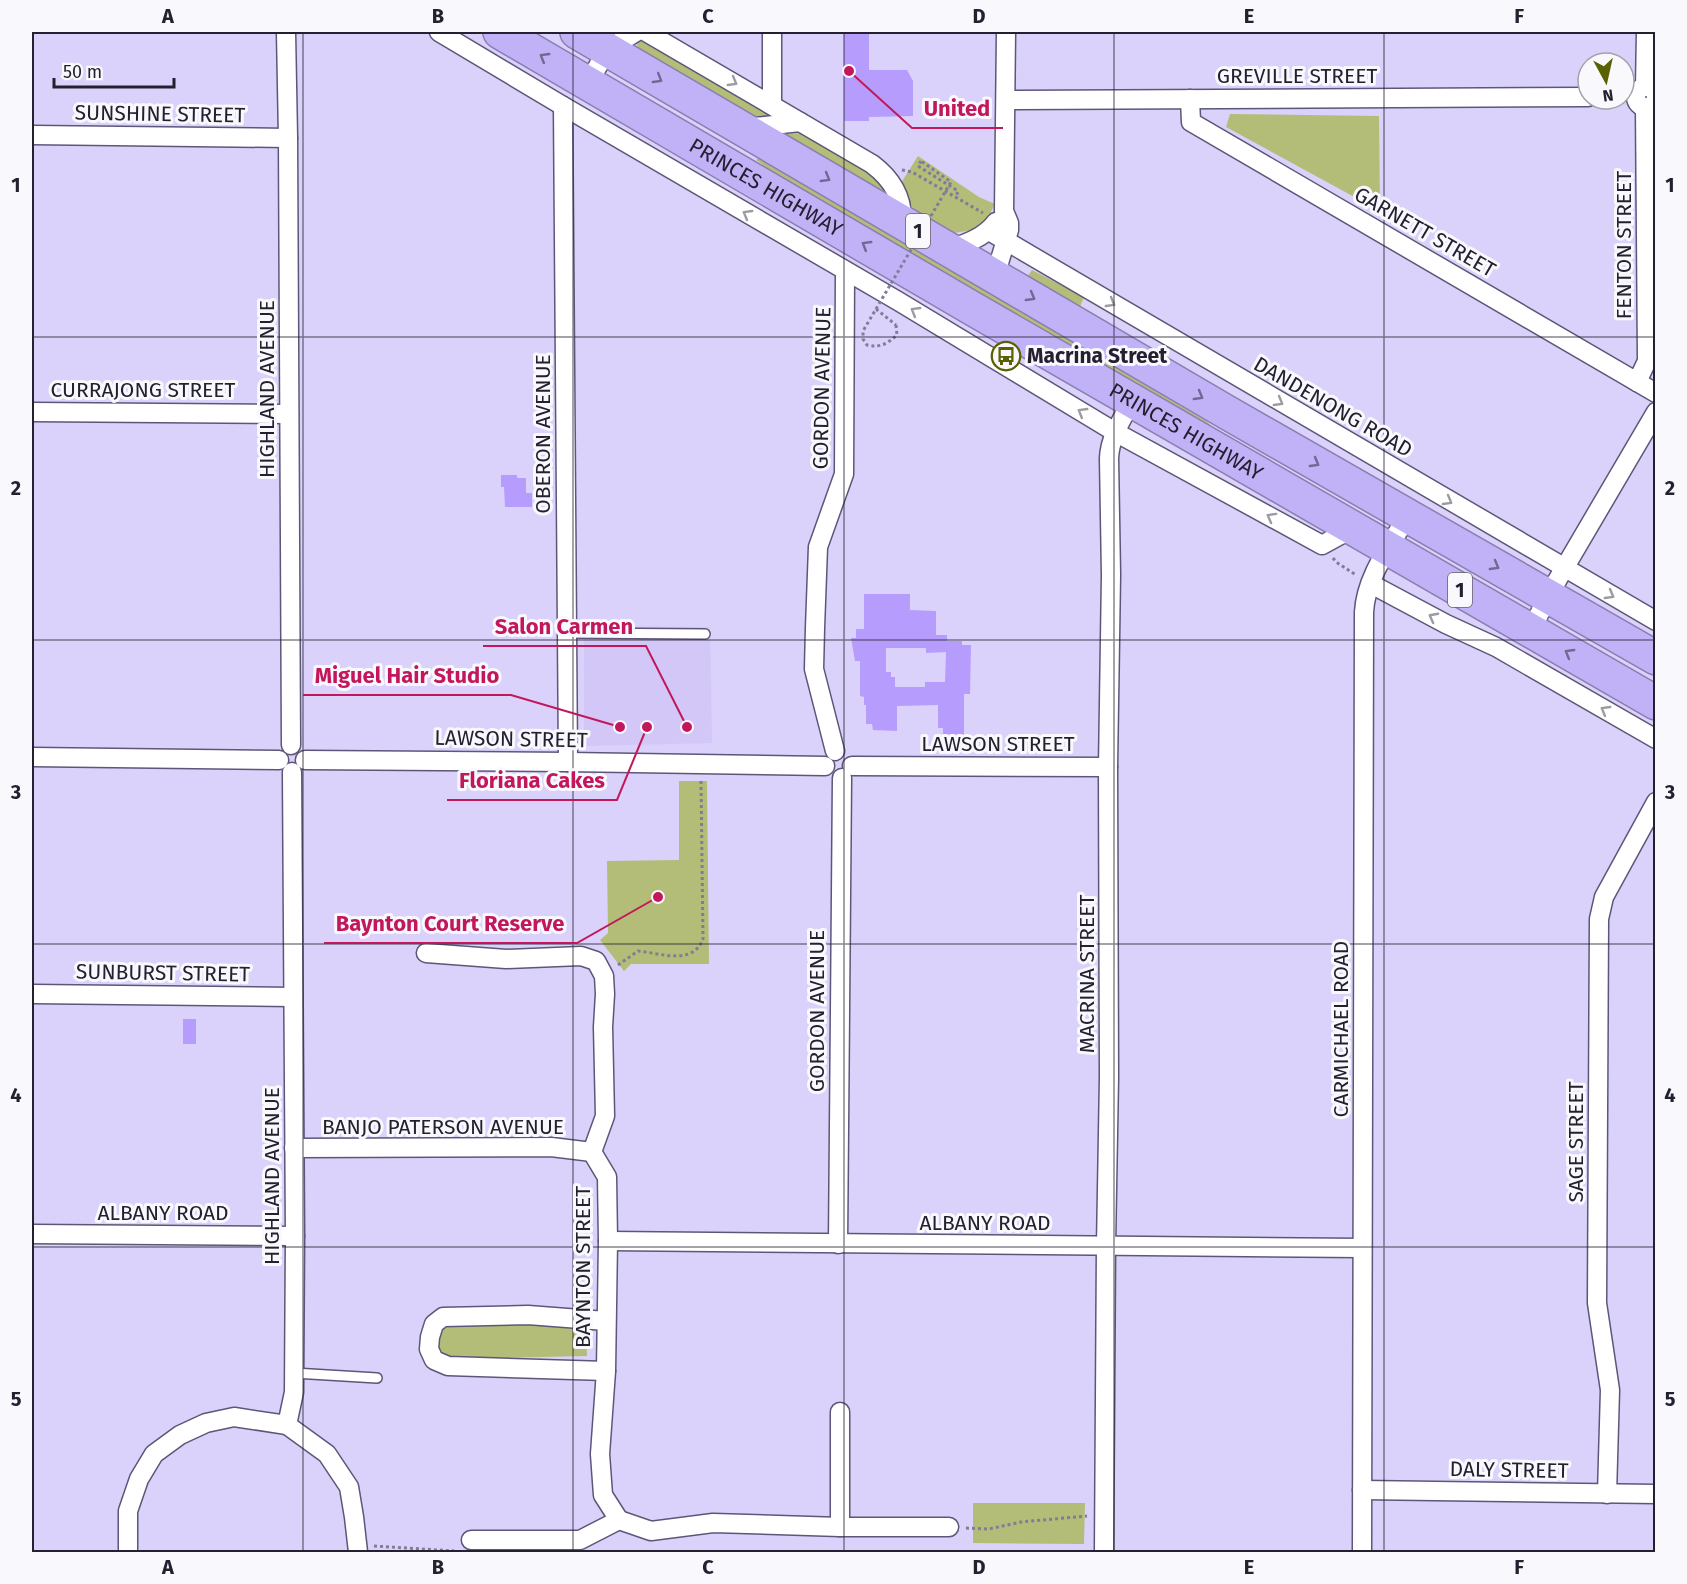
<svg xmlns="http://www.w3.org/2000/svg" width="1687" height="1584" viewBox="0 0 1687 1584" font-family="'Fira Sans',sans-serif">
<rect width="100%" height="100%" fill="#dad2fa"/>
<!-- built -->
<polygon fill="#d2c7f7" points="584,626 710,627 712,743 584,746"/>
<!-- green -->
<g fill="#b3bd77">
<polygon points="636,41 644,41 780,120 755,120 639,52"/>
<polygon points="1230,114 1379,116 1380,211 1226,127"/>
<polygon points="801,133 880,179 886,187 888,198 786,140 785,134"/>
<polygon points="760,156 1206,421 1235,447 816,202 756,160"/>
<polygon points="918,156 979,197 995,204 985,223 972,230 954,233 938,228 915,213 901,183"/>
<polygon points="1032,270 1084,297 1079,309 1027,277"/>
<polygon points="679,781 707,781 709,964 631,964 624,971 600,940 608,933 607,861 679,860"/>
<polygon points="549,1323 586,1328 587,1356 457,1359 441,1355 433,1345 437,1332 447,1324"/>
<polygon points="973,1503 1085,1503 1084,1544 973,1543"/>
</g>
<!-- building -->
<g fill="#b69dfd" fill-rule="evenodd">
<polygon points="844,32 869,32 869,70 907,70 913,81 913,116 869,117 869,121 844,121"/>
<polygon points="501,475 517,475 517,478 526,478 526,493 532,493 532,507 505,507 504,487 501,487"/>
<path d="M864,594H910V610L936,611V635H947V641H962V645H971L970,694H964V740L943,741V728H938V705L897,706V731L873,730L872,724H866V705H864V697L860,696V661H855L851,638H856V629H864ZM886,648H926V653L946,652L945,682H925V687H895V677H891V672H886Z"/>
<rect x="183" y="1019" width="13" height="25"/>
</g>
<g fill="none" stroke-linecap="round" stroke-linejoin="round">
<!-- lane casing -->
<g stroke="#5e5679" stroke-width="12">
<g id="lane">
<polyline points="567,633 705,634"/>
<polyline points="294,1373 377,1378"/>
</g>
</g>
<!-- street casing -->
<g stroke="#5e5679" stroke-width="21">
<g id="street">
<polyline points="286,32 288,138 291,745"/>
<polyline points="439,32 563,106 898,301 1115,432 1322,545 1353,528"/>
<path d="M646,32L872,164C892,179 903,197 902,222"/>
<polyline points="588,83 608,49 636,32"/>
<polyline points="1645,87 1646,32"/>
<circle cx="1646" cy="97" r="10"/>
<polyline points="1190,99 1191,122 1656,393"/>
<polyline points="1006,100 1588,97"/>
<polyline points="772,105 772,32"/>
<polyline points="563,106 568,762"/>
<polyline points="746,128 800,122"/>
<polyline points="32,135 288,138"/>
<polyline points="989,231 1656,621"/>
<path d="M950,250C967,242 984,238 996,222"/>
<polyline points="995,276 1009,230 1009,223 1004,211 1006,32"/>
<polyline points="1637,382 1647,361 1645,107"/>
<polyline points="32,412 289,414"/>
<polyline points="1371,584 1446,624 1496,647 1656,739"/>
<polyline points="1531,631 1548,596 1656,412"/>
<polyline points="835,751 814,669 815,628 818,547 844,474 845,272"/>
<polyline points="32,757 279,760"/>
<polyline points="305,760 568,762 825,766"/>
<polyline points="852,766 1108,767"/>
<polyline points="292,772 295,1236 294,1392 287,1425 327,1454 349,1487 354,1517 358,1552"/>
<polyline points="426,953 506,959 581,956 596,961 604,976 605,994 603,1027 605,1116 592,1152 607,1177 608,1241 606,1371 600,1454 603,1495 619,1520"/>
<polyline points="32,994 293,997"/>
<polyline points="294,1148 551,1147 592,1152"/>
<polyline points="32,1234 295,1236"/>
<polyline points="608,1241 1362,1248"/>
<polyline points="838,1244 842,778"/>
<polyline points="606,1371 448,1366 434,1360 429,1349 430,1337 434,1324 443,1317 528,1315 606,1321"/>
<polyline points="840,1412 840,1527"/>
<polyline points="1362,1490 1656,1494"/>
<polyline points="1607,1494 1610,1390 1597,1303 1599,919 1604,897 1656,802"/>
<polyline points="471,1540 580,1540 619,1520 651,1531 713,1523 840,1527 949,1527"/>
<polyline points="128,1552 128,1511 139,1479 154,1454 180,1435 206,1423 234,1417 287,1425"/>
<path d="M1104,1552L1106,1246L1109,1077L1108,767L1111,575L1109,458C1110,437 1122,419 1132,401"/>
<path d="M1362,1552L1364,612C1366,576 1391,545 1408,515"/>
</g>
</g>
<!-- highway casing -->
<g stroke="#8a7eb1" stroke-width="36">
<g id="highway">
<path id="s1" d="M500,32L975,310L1656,703"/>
<polyline points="577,32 1228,413 1656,658"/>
</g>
</g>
<!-- path -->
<g stroke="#827c98" stroke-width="3" stroke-dasharray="3 3" stroke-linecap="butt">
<polyline points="921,161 918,166 958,191 956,197"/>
<polyline points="902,170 912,172 983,213"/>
<polyline points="876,309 896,325"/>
<polyline points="1333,558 1336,562 1356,575"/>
<path d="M618,965L638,951C660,953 693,966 703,939L701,780"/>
<polyline points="966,1528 989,1529 1021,1522 1087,1516"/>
<polyline points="374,1546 454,1551 457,1549"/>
</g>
<!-- lane -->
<use href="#lane" stroke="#fff" stroke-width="9"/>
<!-- street -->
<use href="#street" stroke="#fff" stroke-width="18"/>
<!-- highway -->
<use href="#highway" stroke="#c1b1f7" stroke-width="33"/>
<!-- path-bridge -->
<path stroke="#827c98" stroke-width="3" stroke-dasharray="3 3" stroke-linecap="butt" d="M896,325L897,335C887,344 880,348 867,345L863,339V331L951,182L921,161"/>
</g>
<!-- one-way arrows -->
<defs><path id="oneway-chevron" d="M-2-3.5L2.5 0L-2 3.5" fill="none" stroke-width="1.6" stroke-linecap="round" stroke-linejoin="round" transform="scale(1.5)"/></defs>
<g stroke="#726893">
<use href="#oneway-chevron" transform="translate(544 57) rotate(-149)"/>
<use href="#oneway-chevron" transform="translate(658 79) rotate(31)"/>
<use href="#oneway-chevron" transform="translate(826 178) rotate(30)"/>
<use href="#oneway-chevron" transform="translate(866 245) rotate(-149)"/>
<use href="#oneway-chevron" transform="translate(1031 297) rotate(30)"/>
<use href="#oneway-chevron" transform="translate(1199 396) rotate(30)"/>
<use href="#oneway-chevron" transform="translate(1315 463) rotate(30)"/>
<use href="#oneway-chevron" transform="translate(1495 566) rotate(30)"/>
<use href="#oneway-chevron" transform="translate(1569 653) rotate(-150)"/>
</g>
<g stroke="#9c9ba1">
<use href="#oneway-chevron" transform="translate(733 82) rotate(30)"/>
<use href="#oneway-chevron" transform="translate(747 214) rotate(-150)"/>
<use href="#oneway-chevron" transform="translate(1111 303) rotate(30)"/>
<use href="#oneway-chevron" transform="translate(915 311) rotate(-149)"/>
<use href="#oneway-chevron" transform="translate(1279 402) rotate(30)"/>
<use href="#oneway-chevron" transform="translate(1082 412) rotate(-149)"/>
<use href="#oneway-chevron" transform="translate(1448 501) rotate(30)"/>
<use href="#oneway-chevron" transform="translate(1271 517) rotate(-151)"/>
<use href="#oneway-chevron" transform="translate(1610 595) rotate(30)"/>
<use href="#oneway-chevron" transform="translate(1433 617) rotate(-152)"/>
<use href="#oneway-chevron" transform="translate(1605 710) rotate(-150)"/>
</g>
<!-- grid -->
<path fill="none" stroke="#24202f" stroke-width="1.5" stroke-opacity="0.55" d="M303,32V1552M573,32V1552M844,32V1552M1114,32V1552M1384,32V1552M32,337H1656M32,640H1656M32,944H1656M32,1247H1656"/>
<!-- icons -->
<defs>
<g id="bus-ring" transform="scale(1.5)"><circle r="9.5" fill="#f9f9fd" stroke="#5a6100" stroke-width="1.5"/><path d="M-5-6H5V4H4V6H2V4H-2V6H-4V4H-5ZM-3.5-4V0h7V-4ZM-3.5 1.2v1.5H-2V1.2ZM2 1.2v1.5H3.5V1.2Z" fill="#5a6100"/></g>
</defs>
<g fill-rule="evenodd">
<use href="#bus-ring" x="1006" y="356"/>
</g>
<g text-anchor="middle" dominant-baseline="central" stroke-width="6" stroke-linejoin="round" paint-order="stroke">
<!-- shield labels -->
<g fill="#f9f9fd" stroke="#64616d" stroke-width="1.5">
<rect x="906" y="214" width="24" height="34" rx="4.5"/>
<rect x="1448" y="573" width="24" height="34" rx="4.5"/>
</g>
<g font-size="20" font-weight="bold" fill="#24202f">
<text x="918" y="231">1</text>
<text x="1460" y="590">1</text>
</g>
<!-- street labels -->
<g font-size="21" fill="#24202f" stroke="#f9f9fd">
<text x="1297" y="76">GREVILLE STREET</text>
<text transform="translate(160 114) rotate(1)">SUNSHINE STREET</text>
<text stroke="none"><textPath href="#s1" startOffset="308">PRINCES HIGHWAY</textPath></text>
<text transform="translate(1425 232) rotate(30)">GARNETT STREET</text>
<text transform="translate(1624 245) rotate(-90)">FENTON STREET</text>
<text transform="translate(822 388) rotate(-89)">GORDON AVENUE</text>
<text transform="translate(267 389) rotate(-90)">HIGHLAND AVENUE</text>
<text x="143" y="390">CURRAJONG STREET</text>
<text transform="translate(1333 407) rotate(30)">DANDENONG ROAD</text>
<text stroke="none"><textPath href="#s1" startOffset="794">PRINCES HIGHWAY</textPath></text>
<text transform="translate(543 434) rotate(-90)">OBERON AVENUE</text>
<text transform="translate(511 739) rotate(1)">LAWSON STREET</text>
<text x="998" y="744">LAWSON STREET</text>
<text transform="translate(163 973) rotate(1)">SUNBURST STREET</text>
<text transform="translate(1087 974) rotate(-90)">MACRINA STREET</text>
<text transform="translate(817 1011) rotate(-90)">GORDON AVENUE</text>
<text transform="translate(1341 1029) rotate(-90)">CARMICHAEL ROAD</text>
<text x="443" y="1127">BANJO PATERSON AVENUE</text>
<text transform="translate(1576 1142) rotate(-90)">SAGE STREET</text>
<text transform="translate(272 1176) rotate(-90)">HIGHLAND AVENUE</text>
<text x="163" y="1213">ALBANY ROAD</text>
<text x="985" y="1223">ALBANY ROAD</text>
<text transform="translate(583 1267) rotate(-90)">BAYNTON STREET</text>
<text transform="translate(1509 1470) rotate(1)">DALY STREET</text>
</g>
<!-- poi labels -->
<g font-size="21" font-weight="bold" fill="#24202f" stroke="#f9f9fd" text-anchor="start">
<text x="1027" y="356">Macrina Street</text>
</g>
</g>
<!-- callouts -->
<path fill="none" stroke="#c2185b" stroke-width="2" d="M849 71L912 128H1003M687 727L646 646H483M620 727L511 695H303M647 727L617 800H447M658 897L577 943H324"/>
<g fill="#c2185b" stroke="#f9f9fd" stroke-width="2">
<circle cx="849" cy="71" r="6"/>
<circle cx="687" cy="727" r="6"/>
<circle cx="620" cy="727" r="6"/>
<circle cx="647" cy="727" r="6"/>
<circle cx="658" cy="897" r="6"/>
</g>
<g font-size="22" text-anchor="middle" font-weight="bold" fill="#c2185b" stroke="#f9f9fd" stroke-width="6" stroke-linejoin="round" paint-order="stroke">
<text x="957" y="116">United</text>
<text x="564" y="634">Salon Carmen</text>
<text x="407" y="683">Miguel Hair Studio</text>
<text x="532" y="788">Floriana Cakes</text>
<text x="450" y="931">Baynton Court Reserve</text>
</g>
<!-- border -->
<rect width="1687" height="1584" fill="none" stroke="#f9f9fd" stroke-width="66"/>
<!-- north arrow -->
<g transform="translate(1606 81) rotate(172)"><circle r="28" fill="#f9f9fd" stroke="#a4a2ab" stroke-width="1.5"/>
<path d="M0-4.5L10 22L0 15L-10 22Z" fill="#5a6100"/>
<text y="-9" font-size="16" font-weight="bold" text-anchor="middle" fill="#24202f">N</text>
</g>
<!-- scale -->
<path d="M54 78v9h120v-9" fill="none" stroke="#24202f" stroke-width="3"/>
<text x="63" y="78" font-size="18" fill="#24202f" stroke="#f9f9fd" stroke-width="4.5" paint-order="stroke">50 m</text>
<rect x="33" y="33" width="1621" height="1518" fill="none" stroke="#24202f" stroke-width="2"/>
<g font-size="20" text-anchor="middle" font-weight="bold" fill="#24202f">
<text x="168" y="23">A</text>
<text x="438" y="23">B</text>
<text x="708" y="23">C</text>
<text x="979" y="23">D</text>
<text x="1249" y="23">E</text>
<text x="1519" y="23">F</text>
<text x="16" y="192">1</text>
<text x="1670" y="192">1</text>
<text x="16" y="495">2</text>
<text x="1670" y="495">2</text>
<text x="16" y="799">3</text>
<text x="1670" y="799">3</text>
<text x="16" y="1102">4</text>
<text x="1670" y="1102">4</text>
<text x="16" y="1406">5</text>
<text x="1670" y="1406">5</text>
<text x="168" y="1574">A</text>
<text x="438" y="1574">B</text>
<text x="708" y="1574">C</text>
<text x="979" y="1574">D</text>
<text x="1249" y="1574">E</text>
<text x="1519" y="1574">F</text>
</g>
</svg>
